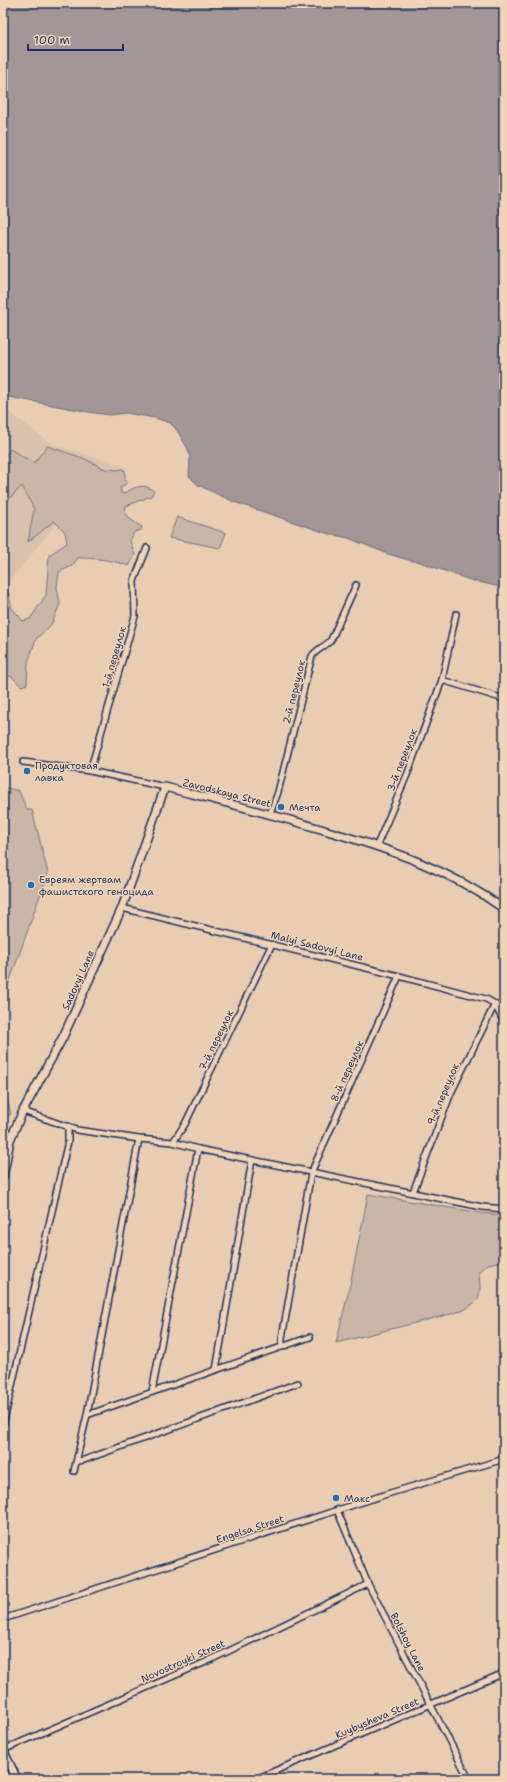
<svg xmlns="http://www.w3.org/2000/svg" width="507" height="1782" viewBox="0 0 507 1782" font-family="'Shantell Sans',sans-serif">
<rect width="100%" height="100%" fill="#e8cdb3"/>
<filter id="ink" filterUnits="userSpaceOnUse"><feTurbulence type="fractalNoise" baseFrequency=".025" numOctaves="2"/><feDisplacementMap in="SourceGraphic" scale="8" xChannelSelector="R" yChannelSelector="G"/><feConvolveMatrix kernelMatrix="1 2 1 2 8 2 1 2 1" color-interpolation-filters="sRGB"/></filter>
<g filter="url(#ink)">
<!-- built -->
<polygon fill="#d9c1ad" points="3,407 51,444 129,468 57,523 3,589"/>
<!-- green -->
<g fill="#cab6a7" stroke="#727282">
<path d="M47,446L83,458L105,469L117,470L122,469L125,471V479L127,483L121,487V493L123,494C133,488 143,482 154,491L151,496L126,506L125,512L131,520L142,527L141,530L134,532L130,541L135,555L129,566C113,560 95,558 78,558L72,566L59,572L57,587L60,604L51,625L36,639L28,662L27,684L21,686L11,676L3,677V573L12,608L23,621L30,619L46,595L49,555L67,543L65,532L54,521L28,542L34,509L22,486L8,500L3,530V459L10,449L34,463Z"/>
<polygon points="177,517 226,533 220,548 169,538"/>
<polygon points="3,787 19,791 27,810 32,810 48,873 3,1000"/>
<polygon points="3,1051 5,1090 11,1114 3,1118"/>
<path d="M368,1194L481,1213L504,1215V1261L488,1264L479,1271C480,1294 484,1299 462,1311L336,1343L350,1285Z"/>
</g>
<!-- water -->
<polygon fill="#a29696" stroke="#6c6d80" points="3,3 504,3 504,588 470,580 417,561 412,561 388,554 348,538 326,533 234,502 198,485 189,476 190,458 188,449 176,429 170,423 155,418 126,413 110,415 95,413 3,396"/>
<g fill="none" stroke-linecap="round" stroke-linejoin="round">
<!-- street casing -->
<g stroke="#1b2f5e" stroke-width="8">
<g id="street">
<polyline points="442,680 504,699"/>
<polyline points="23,762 90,771 165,787"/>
<polyline points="90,771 135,616 134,581 147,548"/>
<path d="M270,814L278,792L312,656C317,649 325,647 331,640L356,585"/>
<polyline points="377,845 407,775 442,680 456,614"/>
<polyline points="500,906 504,896"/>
<polyline points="122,908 399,976 486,999 495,1004 504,1012"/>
<polyline points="496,1007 504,1022"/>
<polyline points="23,1111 77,1130 139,1139 173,1142 198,1149 482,1207 504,1209"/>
<polyline points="173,1142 185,1124 272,944"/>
<polyline points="413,1192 451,1093 495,1004"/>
<polyline points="282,1347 282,1338 311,1173 399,976"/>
<polyline points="216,1370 252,1160"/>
<polyline points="152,1392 198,1149"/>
<polyline points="87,1415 310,1337"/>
<polyline points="3,1425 68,1141 68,1126"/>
<polyline points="77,1461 84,1460 298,1383"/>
<polyline points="74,1471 87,1415 139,1139"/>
<polyline points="337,1510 368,1584 469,1779"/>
<polyline points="3,1619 387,1494 504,1459"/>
<polyline points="3,1750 208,1661 368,1584"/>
<polyline points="256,1779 504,1673"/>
</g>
</g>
<!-- secondary casing -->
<g stroke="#1b2f5e" stroke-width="10">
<g id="secondary">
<path d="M3,1177L10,1140L23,1111L63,1037L122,908L165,787C219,801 272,814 324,830C389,849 449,869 504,909"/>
<polyline points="3,1750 17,1779"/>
</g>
</g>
<!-- street -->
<use href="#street" stroke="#f1d4b7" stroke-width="5"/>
<!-- secondary -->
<use href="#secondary" stroke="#f1d4b7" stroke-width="7"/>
</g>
</g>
<!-- markers -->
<g fill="#1f6fb2" stroke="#f1d4b7" stroke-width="1.5">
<circle cx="27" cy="771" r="4"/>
<circle cx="281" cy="807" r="4"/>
<circle cx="31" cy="885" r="4"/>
<circle cx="336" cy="1498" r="4"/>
</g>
<g text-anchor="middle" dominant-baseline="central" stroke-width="3" stroke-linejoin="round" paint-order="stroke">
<!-- street labels -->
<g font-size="10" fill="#1b2f5e" stroke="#f1d4b7">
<text transform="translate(114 657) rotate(-74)">1-й переулок</text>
<text transform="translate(294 692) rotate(-76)">2-й переулок</text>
<text transform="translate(402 760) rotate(-69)">3-й переулок</text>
<text transform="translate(227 793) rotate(14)">Zavodskaya Street</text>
<text transform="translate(317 946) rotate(14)">Malyi Sadovyi Lane</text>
<text transform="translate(78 980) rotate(-66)">Sadovyi Lane</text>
<text transform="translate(216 1040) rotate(-64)">7-й переулок</text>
<text transform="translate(347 1071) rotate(-66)">8-й переулок</text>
<text transform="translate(443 1094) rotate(-67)">9-й переулок</text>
<text transform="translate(250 1529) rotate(-18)">Engelsa Street</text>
<text transform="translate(408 1642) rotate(63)">Bolshoy Lane</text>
<text transform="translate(183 1661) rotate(-24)">Novostroyki Street</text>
<text transform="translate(377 1718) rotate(-23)">Kuybysheva Street</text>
</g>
<!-- poi labels -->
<g font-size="10" fill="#1b2f5e" stroke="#f1d4b7" text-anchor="start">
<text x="35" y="765">Продуктовая<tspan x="35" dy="12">лавка</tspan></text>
<text x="289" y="807">Мечта</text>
<text x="39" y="879">Евреям жертвам<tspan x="39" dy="12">фашистского геноцида</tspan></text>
<text x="344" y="1498">Макс</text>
</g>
</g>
<!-- margin -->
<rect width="507" height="1782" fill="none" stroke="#f1d4b7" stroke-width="16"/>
<rect x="8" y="8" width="491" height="1766" fill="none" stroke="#1b2f5e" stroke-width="1.5" filter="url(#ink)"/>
<!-- scale -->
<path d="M28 44v6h95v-6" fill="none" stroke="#1b2f5e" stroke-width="2"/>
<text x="34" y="44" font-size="12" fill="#1b2f5e" stroke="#f1d4b7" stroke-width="3" paint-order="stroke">100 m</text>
</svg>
